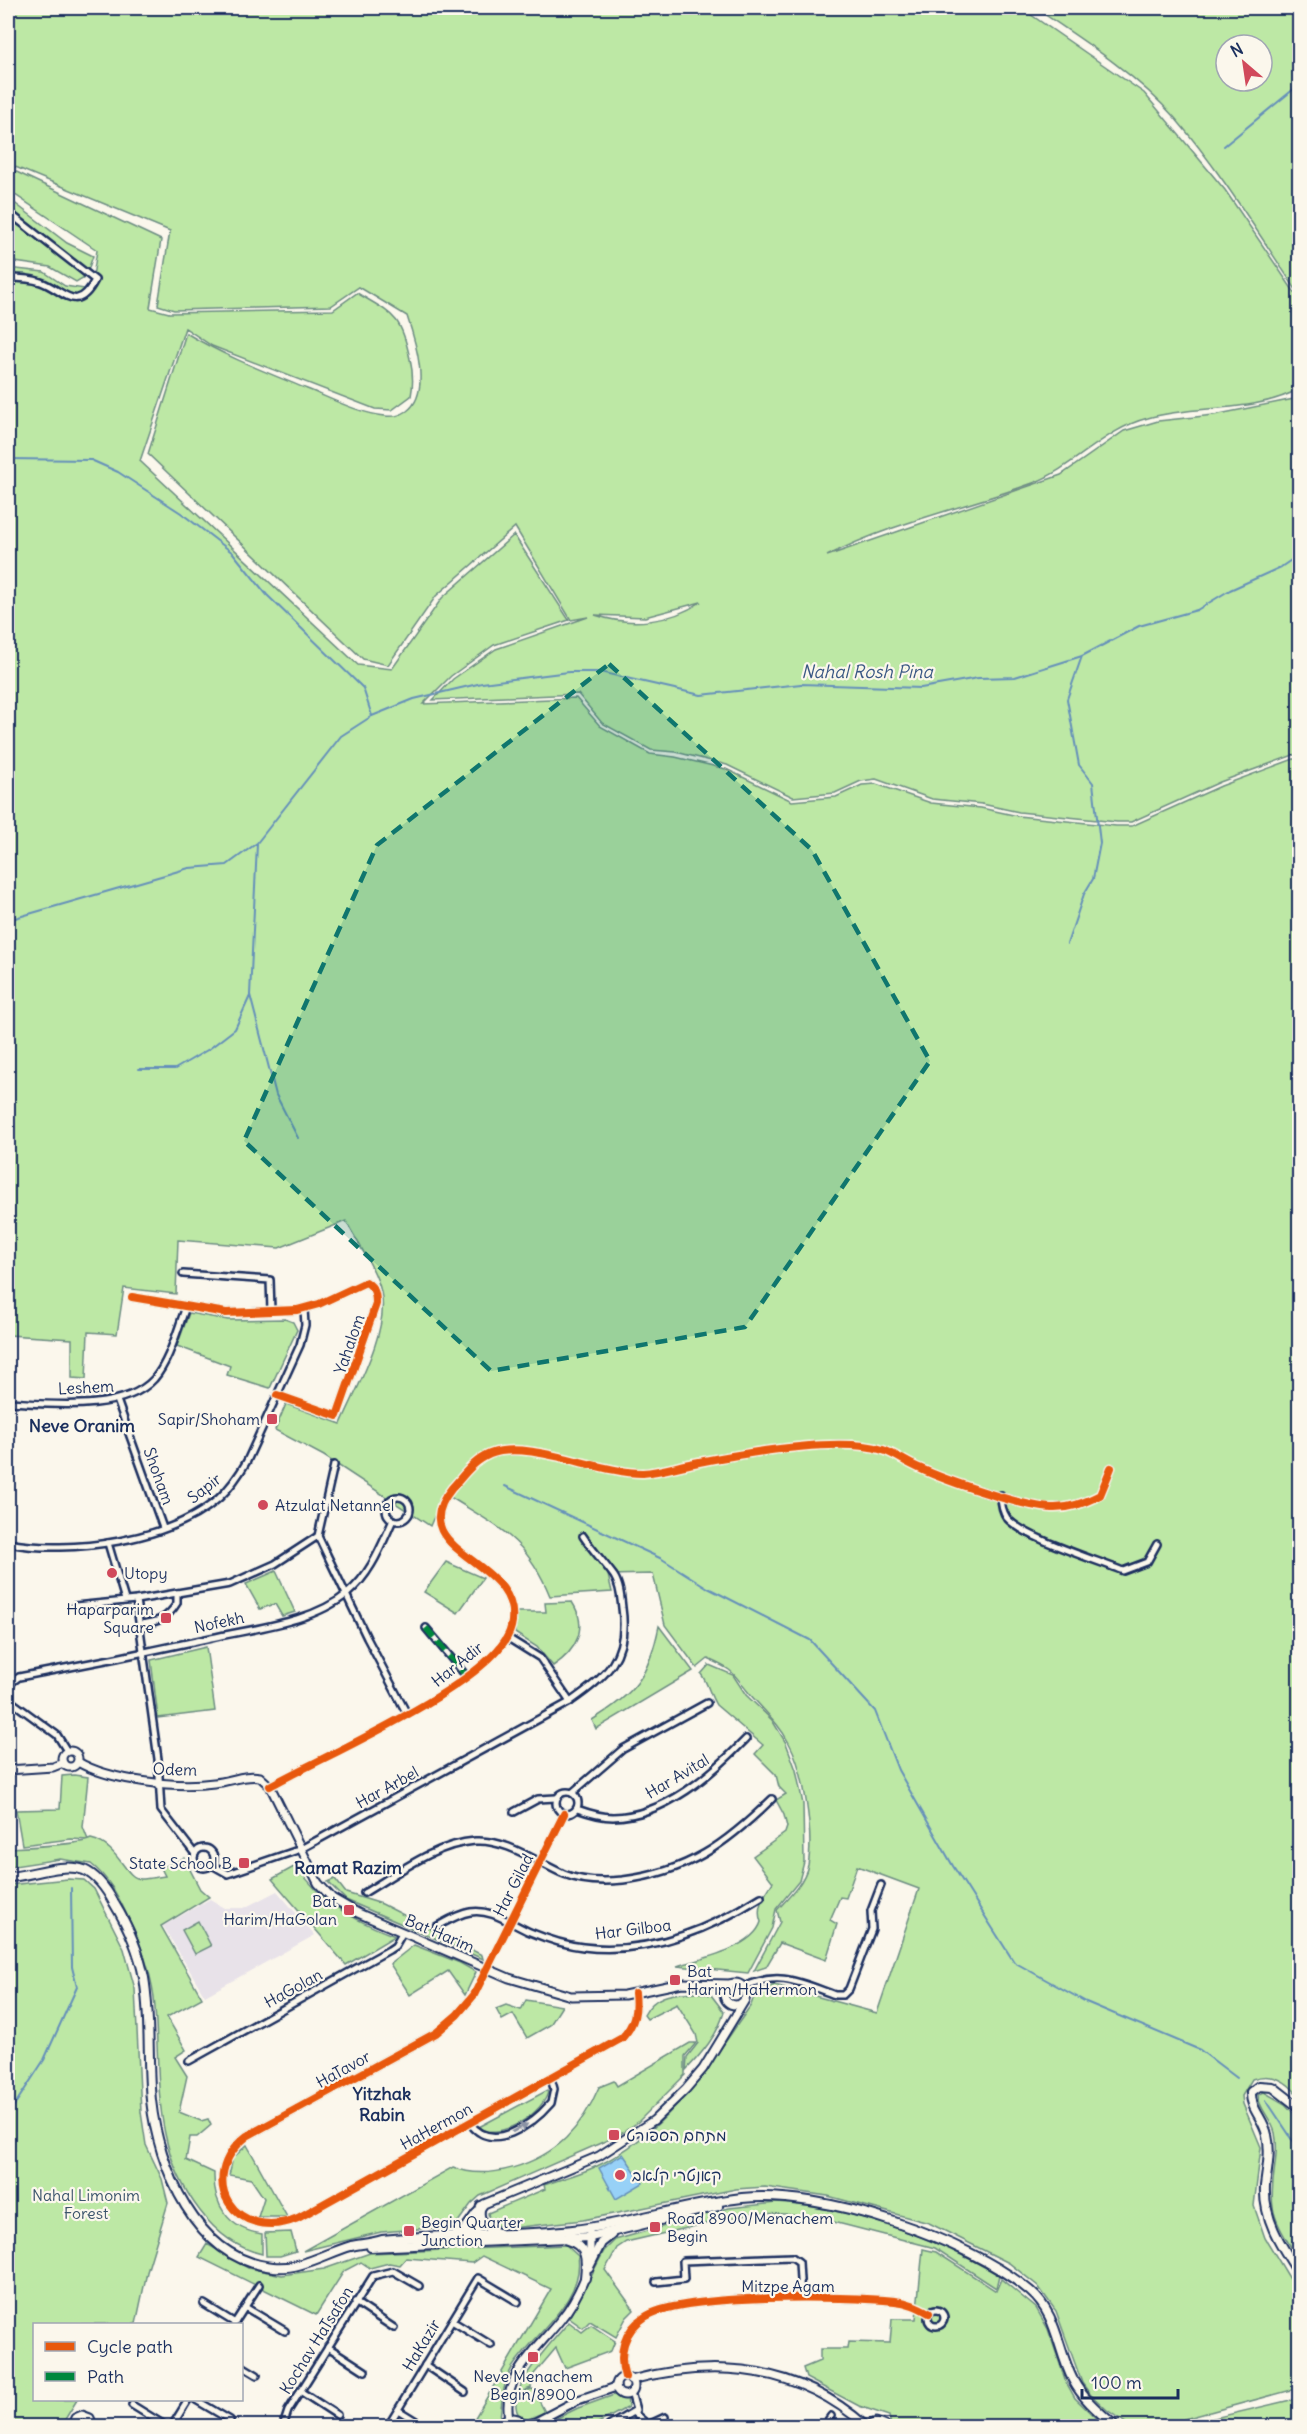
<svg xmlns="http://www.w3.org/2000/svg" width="1307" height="2434" viewBox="0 0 1307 2434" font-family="Delius,'Playpen Sans Hebrew',sans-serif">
<rect width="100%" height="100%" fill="#fbf7ec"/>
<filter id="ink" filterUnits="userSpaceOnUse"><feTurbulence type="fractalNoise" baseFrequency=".0167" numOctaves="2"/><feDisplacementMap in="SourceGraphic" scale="12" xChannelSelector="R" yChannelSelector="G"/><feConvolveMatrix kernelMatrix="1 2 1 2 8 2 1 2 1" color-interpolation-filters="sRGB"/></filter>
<g filter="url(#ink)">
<!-- built -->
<polygon fill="#e8e2e9" points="277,1891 315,1935 205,1996 163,1926 210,1899 225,1908 244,1908"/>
<!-- green -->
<g fill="#bde8a5" stroke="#6c8c82" stroke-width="1.5" fill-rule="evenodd">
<path d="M8,8H1021L1144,93L1225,190L1299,299V389C1253,414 1198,404 1148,418C1104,429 1075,467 1033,483C967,507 890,523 827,556L1061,475L1124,431L1158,421L1214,415L1299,398V753L1220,782L1131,822H1117L1019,812L982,804L932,799L876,779L861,781L835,793L793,797L727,765L676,752L651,750L602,723L578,694L433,700L453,679L496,649L588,617L571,620L515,527L436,596L388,665L363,659L148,454L186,333C224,356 266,372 307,389C332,399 358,413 385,416C392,417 401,415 407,411C432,393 415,340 407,316L359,287L331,306L174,310L158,305L170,231L8,164ZM701,602C670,623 631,627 595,615L645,617Z"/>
<path d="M1035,8H1299V294C1259,235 1222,173 1175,118C1136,74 1084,41 1035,8ZM1226,45H1262V81H1226Z"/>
<path d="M8,168L161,240L150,308L169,313L333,310L357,293C394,315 401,315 410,359C413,372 414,382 411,396L392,410L375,409L212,346L185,328L140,461L358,665L392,669L442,598L514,535L569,620L494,645L451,676L423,704L576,698L600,726L650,754L675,757L726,769L792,801L836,797L862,785L876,784L931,803L981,808L1018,816L1116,826H1132L1221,786L1299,757L1300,2098C1288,2081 1272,2072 1252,2079L1242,2096L1243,2104L1261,2147L1254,2206L1265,2238L1299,2294V2388L1184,2419L1186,2426H1130L1107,2410L1090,2394L1082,2383L1056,2311L1038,2286L1009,2263L929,2223L828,2196L765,2187L736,2189L583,2220L511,2228L490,2224L488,2213L545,2189L544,2185C561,2179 580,2174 597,2166C668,2132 707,2068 751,2005L756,1991L775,1985L877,2013L919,1889L857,1866L846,1898L840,1897L830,1920L837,1924L826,1960L780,1943L766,1967L754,1971L780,1922L777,1910C789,1897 804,1883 808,1865C814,1834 804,1770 789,1743C779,1723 763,1710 749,1693C731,1671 735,1671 708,1659L697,1668L665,1625L653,1574L608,1575L612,1592L550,1596C526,1536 495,1526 444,1493L430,1526L324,1456L275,1430L286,1404L341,1424C356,1389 390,1330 381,1292C377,1271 356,1240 346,1221L279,1248L178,1240L176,1294L124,1288L117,1334L88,1332L86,1379L72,1378V1339L8,1335V268L44,272L65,286L91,290L97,250L8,190Z"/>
<polygon points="8,198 67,243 93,256 86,276 76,282 50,267 8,261"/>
<polygon points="189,1313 228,1320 285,1319 293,1322 297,1330 270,1388 227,1375 230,1366 177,1346"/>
<polygon points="446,1562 483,1578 458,1613 424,1592"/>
<polygon points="276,1571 295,1612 282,1616 275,1604 260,1609 246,1584"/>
<path d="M572,1602C589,1628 576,1651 553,1666L537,1647L515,1633L516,1612H546L545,1603Z"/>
<path d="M659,1626L693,1671L596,1729L592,1720C635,1694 649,1676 659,1626Z"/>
<polygon points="206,1647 215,1711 158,1718 151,1660"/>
<path d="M709,1665L733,1675L746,1695L772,1720L786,1743L796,1770L803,1804L804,1862L799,1881L776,1909L772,1928L748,1973L677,1966C701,1959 753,1948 761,1922C755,1906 765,1895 773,1882L753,1856L785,1833L787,1827L784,1815L776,1800L786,1794L779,1787L776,1775L755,1754L763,1745L716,1705C709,1694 709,1685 701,1674Z"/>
<polygon points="74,1775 88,1777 83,1827 88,1840 71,1839 22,1845 16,1810 60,1809 62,1776"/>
<path d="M91,1839C120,1846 124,1878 141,1879C148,1879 157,1877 165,1876L161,1868L184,1858L200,1889L209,1897L161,1926L202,1998L167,2017L186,2050L175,2057L187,2076L179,2112L201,2121L208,2119L211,2125L197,2137H190L186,2160L214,2173C213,2205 228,2229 262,2234V2254C236,2248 216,2232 200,2211C149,2145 162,2074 154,1997C150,1969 140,1941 127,1915C118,1896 108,1877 91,1864L60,1859L8,1867V1848C23,1847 80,1845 91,1839Z"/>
<path d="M294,1867C306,1876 313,1888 324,1898C344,1914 371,1927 395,1936L346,1965L272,1879Z"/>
<polygon points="68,1879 84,1880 94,1889 124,1949 135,1989 141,2112 146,2145 162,2179 168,2203 147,2272 136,2324 34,2324 34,2400 77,2400 61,2426 8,2426 8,1885"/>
<polygon points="335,1879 346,1893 382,1904 482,1955 483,1959 346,1900 328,1882"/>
<polygon points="198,1921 211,1946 195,1954 182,1930"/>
<polygon points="414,1945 460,1963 476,1972 465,1995 448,1971 410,1995 390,1964"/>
<path d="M696,1992L711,1995L724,2012C718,2035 702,2053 686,2070L687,2057L698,2043L696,2034L677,2004L647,2019L644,2015C655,1993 674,1994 696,1992Z"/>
<polygon points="526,2000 562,2006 550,2025 527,2038 513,2014 502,2020 496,2009 506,2005 521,2010"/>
<path d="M690,2043H696L685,2056V2075L638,2122L619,2135L480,2196L471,2204L455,2226L381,2232L303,2251L453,2167C488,2182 539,2164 566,2138C581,2123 591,2106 599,2087L614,2081L617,2086Z"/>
<path d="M548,2090C547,2111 498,2143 479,2127Z"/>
<path d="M1264,2092L1285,2104L1299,2119V2261C1290,2244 1276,2226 1273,2207C1269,2182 1280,2157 1275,2133C1272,2119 1258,2108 1258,2095Z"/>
<polygon points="247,2145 287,2217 258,2217 264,2198 251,2179 229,2175 233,2158"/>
<path d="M776,2203C854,2208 932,2236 999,2275L996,2288L935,2248L826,2220L785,2214L752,2213L626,2242L617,2248L605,2270L634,2310L626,2318L616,2337L590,2321L583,2328L569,2318L604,2251L615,2240L729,2208Z"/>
<polygon points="291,2232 296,2251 280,2256 266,2256 265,2233"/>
<path d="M207,2244L248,2268L282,2275L324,2269L370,2253L566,2245L578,2256C585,2301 533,2334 512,2368C501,2387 502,2406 499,2426H470L551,2289L482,2256L472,2263L406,2258L400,2265L389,2263L370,2268L361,2262L344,2271L316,2315L199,2257Z"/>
<polygon points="923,2249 936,2252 996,2291 1001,2279 1036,2308 1048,2329 1066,2382 1075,2398 1104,2426 891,2426 889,2416 859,2406 806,2378 803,2368 820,2361 820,2349 847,2349 848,2342 890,2343 892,2319 916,2319"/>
<path d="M569,2322L582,2332L591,2325L615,2341L611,2351L565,2368L556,2348L534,2374L531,2388L523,2391L533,2389L545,2412L528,2419L521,2418C499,2395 554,2340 569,2322Z"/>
<polygon points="614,2395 627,2396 628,2407 593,2426 541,2426 578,2408"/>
<polygon points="1299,2398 1299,2418 1284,2426 1193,2426 1193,2423"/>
</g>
<!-- water -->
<polygon fill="#97d1f7" stroke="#6590ba" stroke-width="1.5" points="623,2154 643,2183 616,2199 599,2168"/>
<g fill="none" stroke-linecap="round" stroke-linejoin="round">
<!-- stream -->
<g stroke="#6590ba" stroke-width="2">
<polyline points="1224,146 1300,84"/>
<polyline points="8,459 91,460 118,472 181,513 233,553 267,595 363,688 372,716 414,699 482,683 569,672 600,672 701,695 801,684 921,688 978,678 1015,677 1082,656 1139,626 1197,610 1230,590 1281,567 1300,554"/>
<polyline points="257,844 250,995 276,1095 298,1138"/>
<polyline points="8,920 189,868 227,865 257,843 341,736 372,716"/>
<polyline points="1067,944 1084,894 1093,879 1100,843 1093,783 1079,765 1067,699 1082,656"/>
<polyline points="139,1069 175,1069 209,1049 235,1029 250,996"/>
<polyline points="505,1486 662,1559 708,1588 810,1640 875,1711 898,1770 953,1866 1014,1962 1086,2002 1200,2050 1237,2078"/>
<polyline points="1266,2100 1300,2151"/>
<polyline points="8,2115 44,2060 77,1987 72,1967 71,1888"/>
</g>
<!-- minor casing -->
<g stroke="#1b2f5e" stroke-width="10">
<g id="minor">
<path d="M8,212L95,280C77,315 65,291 41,282C30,278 19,278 8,278"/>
<polyline points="183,1274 270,1280 271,1311"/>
<path d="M132,1297L226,1313L297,1310L319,1304L366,1282C375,1288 376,1294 376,1304L337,1416L277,1395"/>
<polyline points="117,1400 163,1528"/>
<path d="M8,1402C50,1404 123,1413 154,1379C170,1360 177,1330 186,1307"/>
<polyline points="334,1465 318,1536 367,1638 407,1714"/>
<path d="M1001,1495C1001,1503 1002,1511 1007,1518C1024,1538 1097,1560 1123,1571L1147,1562L1157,1544"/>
<circle cx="398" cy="1509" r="12"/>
<path d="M8,1543C69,1555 171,1541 219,1498C231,1487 239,1475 247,1461L300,1345L305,1325L304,1309"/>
<polyline points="108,1543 125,1600"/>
<polyline points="136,1600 158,1759 161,1810 195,1854"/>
<polyline points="75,1606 136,1600 230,1584 275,1564 318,1536"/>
<path d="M140,1624C157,1623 168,1618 177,1603V1593"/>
<polyline points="426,1628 467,1677"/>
<polyline points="508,1638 540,1658 570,1702"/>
<path d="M8,1685L19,1677C83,1665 147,1652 211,1638C255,1628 312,1623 348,1593C371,1574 381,1546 393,1520"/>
<polyline points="8,1699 57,1735 67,1751"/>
<path d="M270,1786C321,1757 499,1681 511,1627C527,1559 398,1554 452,1488C464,1475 473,1461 490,1454C528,1439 602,1474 643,1473C660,1472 678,1466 694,1463C740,1454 840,1436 883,1450C895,1454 907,1463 919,1468C947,1481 1020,1506 1051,1508C1069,1509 1084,1503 1100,1495L1111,1468"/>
<circle cx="567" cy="1803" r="11"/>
<polyline points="572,1793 623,1749 707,1703"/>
<path d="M577,1809C588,1813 600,1817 613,1817C665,1816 712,1774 746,1739"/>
<polyline points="514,1812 538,1799 556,1798"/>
<path d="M564,1814L474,1995L457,2015L436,2033L247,2136C193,2179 236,2244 298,2218L622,2038C635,2024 637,2011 635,1993"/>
<circle cx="204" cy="1858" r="10"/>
<path d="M212,1865L228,1874L301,1849L570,1702C607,1676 629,1657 622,1608C621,1598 620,1585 614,1576C604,1562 592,1550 583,1536"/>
<path d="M364,1893C398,1873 435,1844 475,1841C507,1839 536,1862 564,1874C583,1882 603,1882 623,1880C688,1872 726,1844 772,1799"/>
<path d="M436,1927C447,1921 458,1914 470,1912C491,1908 511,1924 530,1932C547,1939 564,1945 583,1947C647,1955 709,1930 761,1897"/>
<path d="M744,1987C779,1970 801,1983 835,1995H843L849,1989L872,1929L871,1911L881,1885"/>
<polyline points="189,2061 389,1950 395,1946 403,1932"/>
<path d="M470,2123C492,2154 532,2125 551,2103L554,2089L551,2078"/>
<polyline points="656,2282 684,2279 683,2261 792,2257 799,2262 801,2298"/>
<polyline points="355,2302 394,2328"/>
<polyline points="204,2304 235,2323"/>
<polyline points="245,2307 285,2331"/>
<circle cx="936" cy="2318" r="8"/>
<polyline points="452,2321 491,2345"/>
<polyline points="234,2324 259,2285"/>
<polyline points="328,2347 365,2371"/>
<polyline points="425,2365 465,2392"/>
<polyline points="242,2366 257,2375"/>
<path d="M625,2377C618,2354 623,2331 645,2317C681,2293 847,2296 895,2301C908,2302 918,2307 929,2313"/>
<polyline points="300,2391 337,2415"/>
<polyline points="196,2400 230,2420"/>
<polyline points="132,2405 166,2426"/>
<polyline points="398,2410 424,2426"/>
<polyline points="634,2413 648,2425 665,2417"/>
<polyline points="172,2426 188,2400"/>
<polyline points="283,2426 288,2411 373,2276 393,2271 419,2286"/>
<polyline points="388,2426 478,2278 518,2302"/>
<polyline points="609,2426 636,2410 631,2392"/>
<polyline points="824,2426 831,2416"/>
</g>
</g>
<!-- tertiary casing -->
<g stroke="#1b2f5e" stroke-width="11">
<g id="tertiary">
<circle cx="70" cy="1759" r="8"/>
<path d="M78,1762C110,1781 177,1788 214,1783C230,1782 244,1774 260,1777L270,1786L318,1883L332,1898L358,1913L509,1978L571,1996L624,1995L682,1983L730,1984"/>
<polyline points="8,1770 53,1767 63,1763"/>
<circle cx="735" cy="1994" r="11"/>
<polyline points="590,2234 590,2261"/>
<polyline points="477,2240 476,2214 484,2204 599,2156 654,2120 686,2089 703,2069 745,2000"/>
<circle cx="625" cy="2386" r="9"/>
<path d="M631,2380C716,2358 798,2365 866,2426"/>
<path d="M509,2418C501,2376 538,2349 561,2319C572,2306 580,2290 586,2275"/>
<polyline points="72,2426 75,2418 82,2415 90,2418 93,2426"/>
<path d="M500,2426C503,2418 510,2416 518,2419L522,2426"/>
<polyline points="528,2426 578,2400 616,2387"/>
<polyline points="867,2426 876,2422 886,2426"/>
</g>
</g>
<!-- secondary casing -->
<g stroke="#1b2f5e" stroke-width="12">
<g id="secondary">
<path d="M8,1877C31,1876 61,1862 84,1870C98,1876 107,1890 114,1903C128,1926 139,1951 144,1978C151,2019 147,2060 151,2100C158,2167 196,2260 273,2267C301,2270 326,2253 351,2246C361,2244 372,2243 382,2240C446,2233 510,2237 573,2230C630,2224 685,2204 742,2198C822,2189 969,2239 1030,2291C1058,2315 1057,2349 1073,2380C1083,2399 1099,2412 1115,2426"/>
<path d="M1300,2108L1273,2087L1259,2086L1251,2092C1250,2109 1264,2119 1267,2135C1271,2152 1267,2169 1265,2186C1263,2220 1282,2247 1300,2275"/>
<path d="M481,2206C476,2220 486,2229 498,2233"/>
<polyline points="454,2236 464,2231 476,2214"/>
<path d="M567,2240C588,2246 587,2260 585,2278"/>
<polyline points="371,2247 590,2237 718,2206"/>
<polyline points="589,2267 601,2243 611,2235"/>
</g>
</g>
<!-- minor -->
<use href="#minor" stroke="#fbf7ec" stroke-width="5"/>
<!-- tertiary -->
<use href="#tertiary" stroke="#fbf7ec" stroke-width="7"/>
<!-- secondary -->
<use href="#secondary" stroke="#fbf7ec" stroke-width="8"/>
<!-- quiet -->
<polyline stroke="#00873e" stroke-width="6" stroke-dasharray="12 6" stroke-linecap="butt" points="426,1628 467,1677"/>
<!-- cycleway casing -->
<g stroke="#fbf7ec" stroke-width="11">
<g id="cycleway">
<path d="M132,1297L226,1313L297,1310L319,1304L366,1282C375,1288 376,1294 376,1304L337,1416L277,1395"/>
<path d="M270,1786C321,1757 499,1681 511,1627C527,1559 398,1554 452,1488C464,1475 473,1461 490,1454C528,1439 602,1474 643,1473C660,1472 678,1466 694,1463C740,1454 840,1436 883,1450C895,1454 907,1463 919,1468C947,1481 1020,1506 1051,1508C1069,1509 1084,1503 1100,1495L1111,1468"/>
<path d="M564,1814L474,1995L457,2015L436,2033L247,2136C193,2179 236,2244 298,2218L622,2038C635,2024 637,2011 635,1993"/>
<path d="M625,2377C618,2354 623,2331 645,2317C681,2293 847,2296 895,2301C908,2302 918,2307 929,2313"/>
</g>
</g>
<!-- cycleway -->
<use href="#cycleway" stroke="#e8590c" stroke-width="8"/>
</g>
<!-- one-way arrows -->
<defs><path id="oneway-solid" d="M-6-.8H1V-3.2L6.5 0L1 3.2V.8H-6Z" transform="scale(1.5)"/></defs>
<use fill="#8b93a5" href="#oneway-solid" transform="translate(520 2128) rotate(-28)"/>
</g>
<!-- marked area -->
<path fill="#0f766e" fill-opacity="0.2" stroke="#0f766e" stroke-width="4.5" stroke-dasharray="12 8" stroke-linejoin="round" d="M609,664L812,850L930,1061L745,1327L491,1371L244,1141L377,845Z"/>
<!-- markers -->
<g fill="#d1495b" stroke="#fbf7ec" stroke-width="2">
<rect x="266" y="1413" width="12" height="12" rx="3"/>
<circle cx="263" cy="1505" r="6"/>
<circle cx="112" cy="1573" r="6"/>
<rect x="160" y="1612" width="12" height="12" rx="3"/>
<rect x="238" y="1857" width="12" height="12" rx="3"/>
<rect x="343" y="1904" width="12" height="12" rx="3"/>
<rect x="669" y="1974" width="12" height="12" rx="3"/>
<rect x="608" y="2129" width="12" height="12" rx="3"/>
<circle cx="620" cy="2175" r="6"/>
<rect x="649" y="2221" width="12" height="12" rx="3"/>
<rect x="403" y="2225" width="12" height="12" rx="3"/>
<rect x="527" y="2351" width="12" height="12" rx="3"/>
</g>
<g text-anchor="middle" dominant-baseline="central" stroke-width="4.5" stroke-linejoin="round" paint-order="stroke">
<!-- street labels -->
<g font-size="16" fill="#1b2f5e" stroke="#fbf7ec">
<text transform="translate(349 1344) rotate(-71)">Yahalom</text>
<text transform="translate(86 1387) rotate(-3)">Leshem</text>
<text transform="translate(159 1476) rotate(70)">Shoham</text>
<text transform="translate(204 1488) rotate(-38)">Sapir</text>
<text transform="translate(219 1622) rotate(-12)">Nofekh</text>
<text transform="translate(457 1664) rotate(-39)">Har Adir</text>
<text transform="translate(175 1769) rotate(2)">Odem</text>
<text transform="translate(677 1776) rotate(-31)">Har Avital</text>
<text transform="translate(387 1787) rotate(-29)">Har Arbel</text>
<text transform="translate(513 1885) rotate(-63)">Har Gilad</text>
<text transform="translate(633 1929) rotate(-7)">Har Gilboa</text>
<text transform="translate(440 1933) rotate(23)">Bat Harim</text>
<text transform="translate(293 1988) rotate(-29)">HaGolan</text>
<text transform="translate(343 2069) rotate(-29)">HaTavor</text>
<text transform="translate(436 2126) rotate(-29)">HaHermon</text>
<text x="788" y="2286">Mitzpe Agam</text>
<text transform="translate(316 2340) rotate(-58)">Kochav HaTsafon</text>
<text transform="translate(421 2345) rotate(-59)">HaKazir</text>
</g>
<!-- poi labels -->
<g font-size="16" fill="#1b2f5e" stroke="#fbf7ec" text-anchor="start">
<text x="260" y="1419" text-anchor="end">Sapir/Shoham</text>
<text x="275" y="1505">Atzulat Netannel</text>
<text x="124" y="1573">Utopy</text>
<text x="154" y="1609" text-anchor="end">Haparparim<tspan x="154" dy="18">Square</tspan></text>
<text x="232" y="1863" text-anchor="end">State School B</text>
<text x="337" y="1901" text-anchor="end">Bat<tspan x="337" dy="18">Harim/HaGolan</tspan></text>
<text x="687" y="1971">Bat<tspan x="687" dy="18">Harim/HaHermon</tspan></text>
<text x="626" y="2135">מתחם הספורט</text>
<text x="632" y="2175">קאנטרי קלאב</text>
<text x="667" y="2218">Road 8900/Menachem<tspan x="667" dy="18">Begin</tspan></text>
<text x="421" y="2222">Begin Quarter<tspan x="421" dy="18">Junction</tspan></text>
<text x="533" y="2376" text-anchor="middle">Neve Menachem<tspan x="533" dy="18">Begin/8900</tspan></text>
</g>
<!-- park labels -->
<g font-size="16" fill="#3b546c" stroke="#fbf7ec">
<text x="86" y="2195">Nahal Limonim<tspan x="86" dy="18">Forest</tspan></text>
</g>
<!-- water labels -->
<g font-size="18" font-style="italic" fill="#3a5884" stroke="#fbf7ec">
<text x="867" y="671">Nahal Rosh Pina</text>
</g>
<!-- neighbourhood labels -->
<g font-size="18" font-weight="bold" fill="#1b2f5e" stroke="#fbf7ec">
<text x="82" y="1425">Neve Oranim</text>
<text x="348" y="1867">Ramat Razim</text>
<text x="382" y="2093">Yitzhak<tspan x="382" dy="21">Rabin</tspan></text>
</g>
</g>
<!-- margin -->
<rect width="1307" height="2434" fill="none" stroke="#fbf7ec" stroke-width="30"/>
<rect x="15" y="15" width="1277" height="2404" fill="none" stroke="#1b2f5e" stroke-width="2" filter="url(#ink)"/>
<!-- legend -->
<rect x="33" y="2323" width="210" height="78" fill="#fbf7ec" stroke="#a1a7b3" stroke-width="1.5"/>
<rect x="45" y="2342" width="30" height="9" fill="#e8590c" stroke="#a1a7b3" stroke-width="1.5"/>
<text x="87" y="2353" font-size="18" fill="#1b2f5e">Cycle path</text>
<rect x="45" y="2372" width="30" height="9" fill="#00873e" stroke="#a1a7b3" stroke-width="1.5"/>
<text x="87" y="2383" font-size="18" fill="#1b2f5e">Path</text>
<!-- north arrow -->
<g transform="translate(1244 63) rotate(331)"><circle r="28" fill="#fbf7ec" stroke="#a1a7b3" stroke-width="1.5"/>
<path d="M0-4.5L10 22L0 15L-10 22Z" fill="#d1495b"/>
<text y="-9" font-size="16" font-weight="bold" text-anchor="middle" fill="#1b2f5e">N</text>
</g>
<!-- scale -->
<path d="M1082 2389v9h96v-9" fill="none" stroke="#1b2f5e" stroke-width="3"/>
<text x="1091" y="2389" font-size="18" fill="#1b2f5e" stroke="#fbf7ec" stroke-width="4.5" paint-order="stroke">100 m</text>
</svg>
